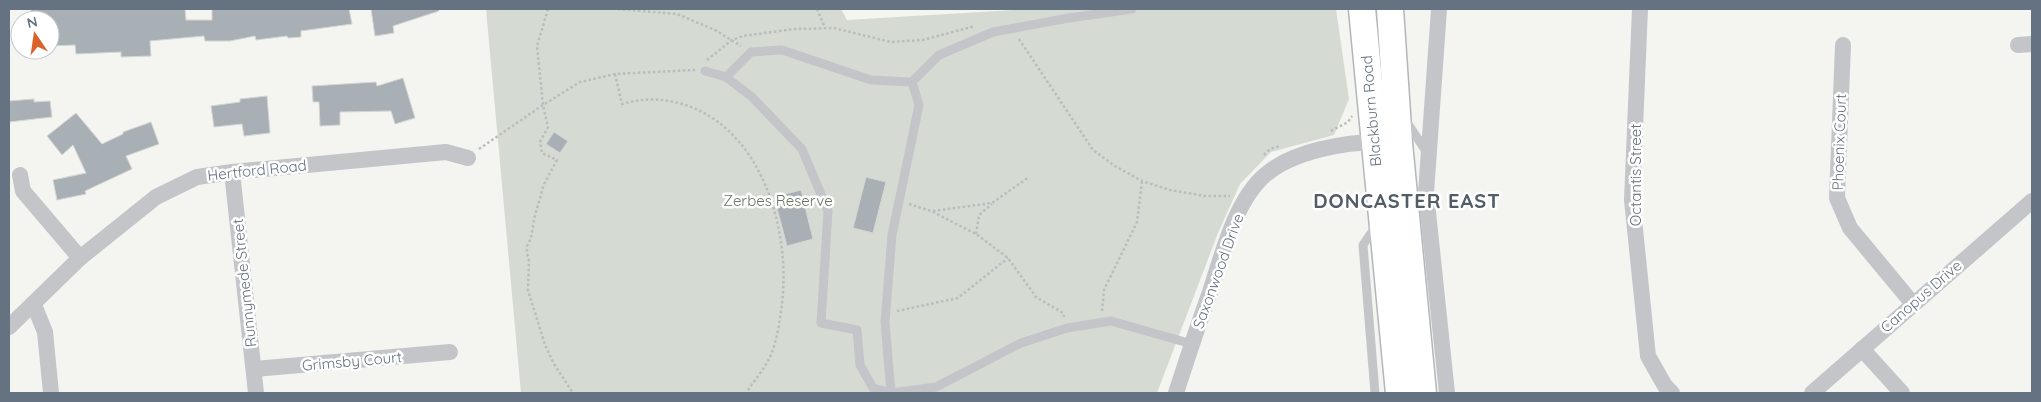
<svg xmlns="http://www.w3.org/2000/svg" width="2041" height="402" viewBox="0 0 2041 402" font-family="Quicksand,sans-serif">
<rect width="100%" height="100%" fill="#f4f4f1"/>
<!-- green -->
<polygon fill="#d5dbd2" points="486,9 841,9 847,20 1032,9 1336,9 1349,99 1334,135 1271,152 1240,184 1218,233 1157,393 521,393"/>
<!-- building -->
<g fill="#a9b0b5" stroke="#d5d6d4">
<polygon points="31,9 185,9 186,20 212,20 212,9 349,9 352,24 301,31 301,37 288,38 287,36 256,40 255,36 230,41 205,41 204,36 150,41 151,56 121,57 121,52 76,54 75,45 50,46 50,20 32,20"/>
<polygon points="371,9 438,9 439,11 393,26 394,33 375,36"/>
<polygon points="403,78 415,118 395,124 391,111 340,112 340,125 320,126 319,102 313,102 312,86 376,82 377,86"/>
<polygon points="267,96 270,133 244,136 242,124 214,127 211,106 240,102 240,99"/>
<polygon points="34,99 34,102 50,101 52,117 9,122 9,101"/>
<polygon points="76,113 102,144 123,134 123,132 151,122 159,144 126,156 132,169 85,191 86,194 57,200 53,180 86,173 73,145 62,155 47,136"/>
<polygon points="554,132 568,141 560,153 546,144"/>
<polygon points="866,177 886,182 873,233 853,228"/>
<polygon points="801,190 813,239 787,246 774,197"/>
</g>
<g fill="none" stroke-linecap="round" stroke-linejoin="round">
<!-- primary casing -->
<g stroke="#b3b7bb" stroke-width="29">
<g id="primary">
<polyline points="1362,9 1399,393"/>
<polyline points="1390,9 1399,143 1423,393"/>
</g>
</g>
<!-- path -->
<g stroke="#babcbe" stroke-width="2.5" stroke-dasharray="2.5 2.5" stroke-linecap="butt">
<polyline points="548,9 537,46 543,105 548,127 540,142 542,153 557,160 544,184 534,219 531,238 527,246 527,253 529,261 528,290 545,345 554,364 573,393"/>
<polyline points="618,9 677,14 715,30 741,46"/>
<polyline points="817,9 825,28"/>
<polyline points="1019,39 1093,150 1115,166 1142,181 1170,190 1205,196 1230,196"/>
<polyline points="707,60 732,40 743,36 794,29 834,28 891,42 923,40 975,26"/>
<path d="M615,74L622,104C642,98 661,98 682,104C761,127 791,229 782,303C780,320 777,343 769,359C763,371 753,382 746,393"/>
<polyline points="1331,131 1348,122 1352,116"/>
<polyline points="479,149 543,105 580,82 615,74 695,70"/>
<polyline points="1264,155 1270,149 1280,146"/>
<polyline points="909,204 931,211 976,234 1008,258 1036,297 1063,313 1064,317"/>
<polyline points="933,211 992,203 1029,177"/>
<polyline points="976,234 979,215 992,204"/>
<polyline points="897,311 958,298 1008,258"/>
<polyline points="1102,311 1104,290 1137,222 1142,181"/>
</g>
<!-- lane -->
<g stroke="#c3c5c9" stroke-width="9">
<polyline points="705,71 726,77 752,97 802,149 828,211 821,323 857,330 860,365 873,388 891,393 936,387 1021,343 1067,328 1111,321 1192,344"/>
<polyline points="726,77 751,52 782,50 871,80 912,82 939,55 993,32 1069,18 1132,9"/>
<polyline points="1406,121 1428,154"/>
<polyline points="891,393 885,322 892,235 919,105 912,82"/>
<polyline points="1375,393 1363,245 1376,226"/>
</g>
<!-- street -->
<g stroke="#c3c5c9" stroke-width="16">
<polyline points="1439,9 1426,193 1447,393"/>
<polyline points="1640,9 1632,200 1648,356 1665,386 1672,393"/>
<polyline points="1843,45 1837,198 1850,228 1913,304"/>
<polyline points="2018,45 2032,44"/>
<polyline points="232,172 256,393"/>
<polyline points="20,175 23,191 80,258"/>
<polyline points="34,305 45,332 51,393"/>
<polyline points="9,327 80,258 156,197 197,177 232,172 446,152 468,158"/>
<polyline points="1862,349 1902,393"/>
<polyline points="254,369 450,352"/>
<path d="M1176,393C1187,359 1198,325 1210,292C1222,255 1235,201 1265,175C1292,151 1348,141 1384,142"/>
<polyline points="1812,393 2032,201"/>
</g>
<!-- primary -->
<use href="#primary" stroke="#fff" stroke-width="26"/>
</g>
<g text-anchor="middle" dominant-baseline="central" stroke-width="5" stroke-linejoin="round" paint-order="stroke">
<!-- street labels -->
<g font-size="15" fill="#657281" stroke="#fff">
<text transform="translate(1371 111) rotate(-95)">Blackburn Road</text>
<text transform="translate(1839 142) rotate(-88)">Phoenix Court</text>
<text transform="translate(257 170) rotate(-6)">Hertford Road</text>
<text transform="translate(1635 175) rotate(-90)">Octantis Street</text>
<text transform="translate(1218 271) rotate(-70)">Saxonwood Drive</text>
<text transform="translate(244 283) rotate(-96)">Runnymede Street</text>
<text transform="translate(1921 296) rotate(-41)">Canopus Drive</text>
<text transform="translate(352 361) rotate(-5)">Grimsby Court</text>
</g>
<!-- park labels -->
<g font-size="15" fill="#667863" stroke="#fff">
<text x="778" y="200">Zerbes Reserve</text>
</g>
<!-- district labels -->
<g font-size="20" font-weight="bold" letter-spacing="1" fill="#525c66" stroke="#fff">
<text x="1407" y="200">DONCASTER EAST</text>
</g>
</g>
<!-- border -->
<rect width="2041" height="402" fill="none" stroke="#657281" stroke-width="20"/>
<!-- north arrow -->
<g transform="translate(35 35) rotate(347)"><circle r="24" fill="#ffffff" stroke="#c1c7cd"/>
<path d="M0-4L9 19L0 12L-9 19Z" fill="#db622a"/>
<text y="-8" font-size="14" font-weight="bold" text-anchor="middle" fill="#657281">N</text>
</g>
</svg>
